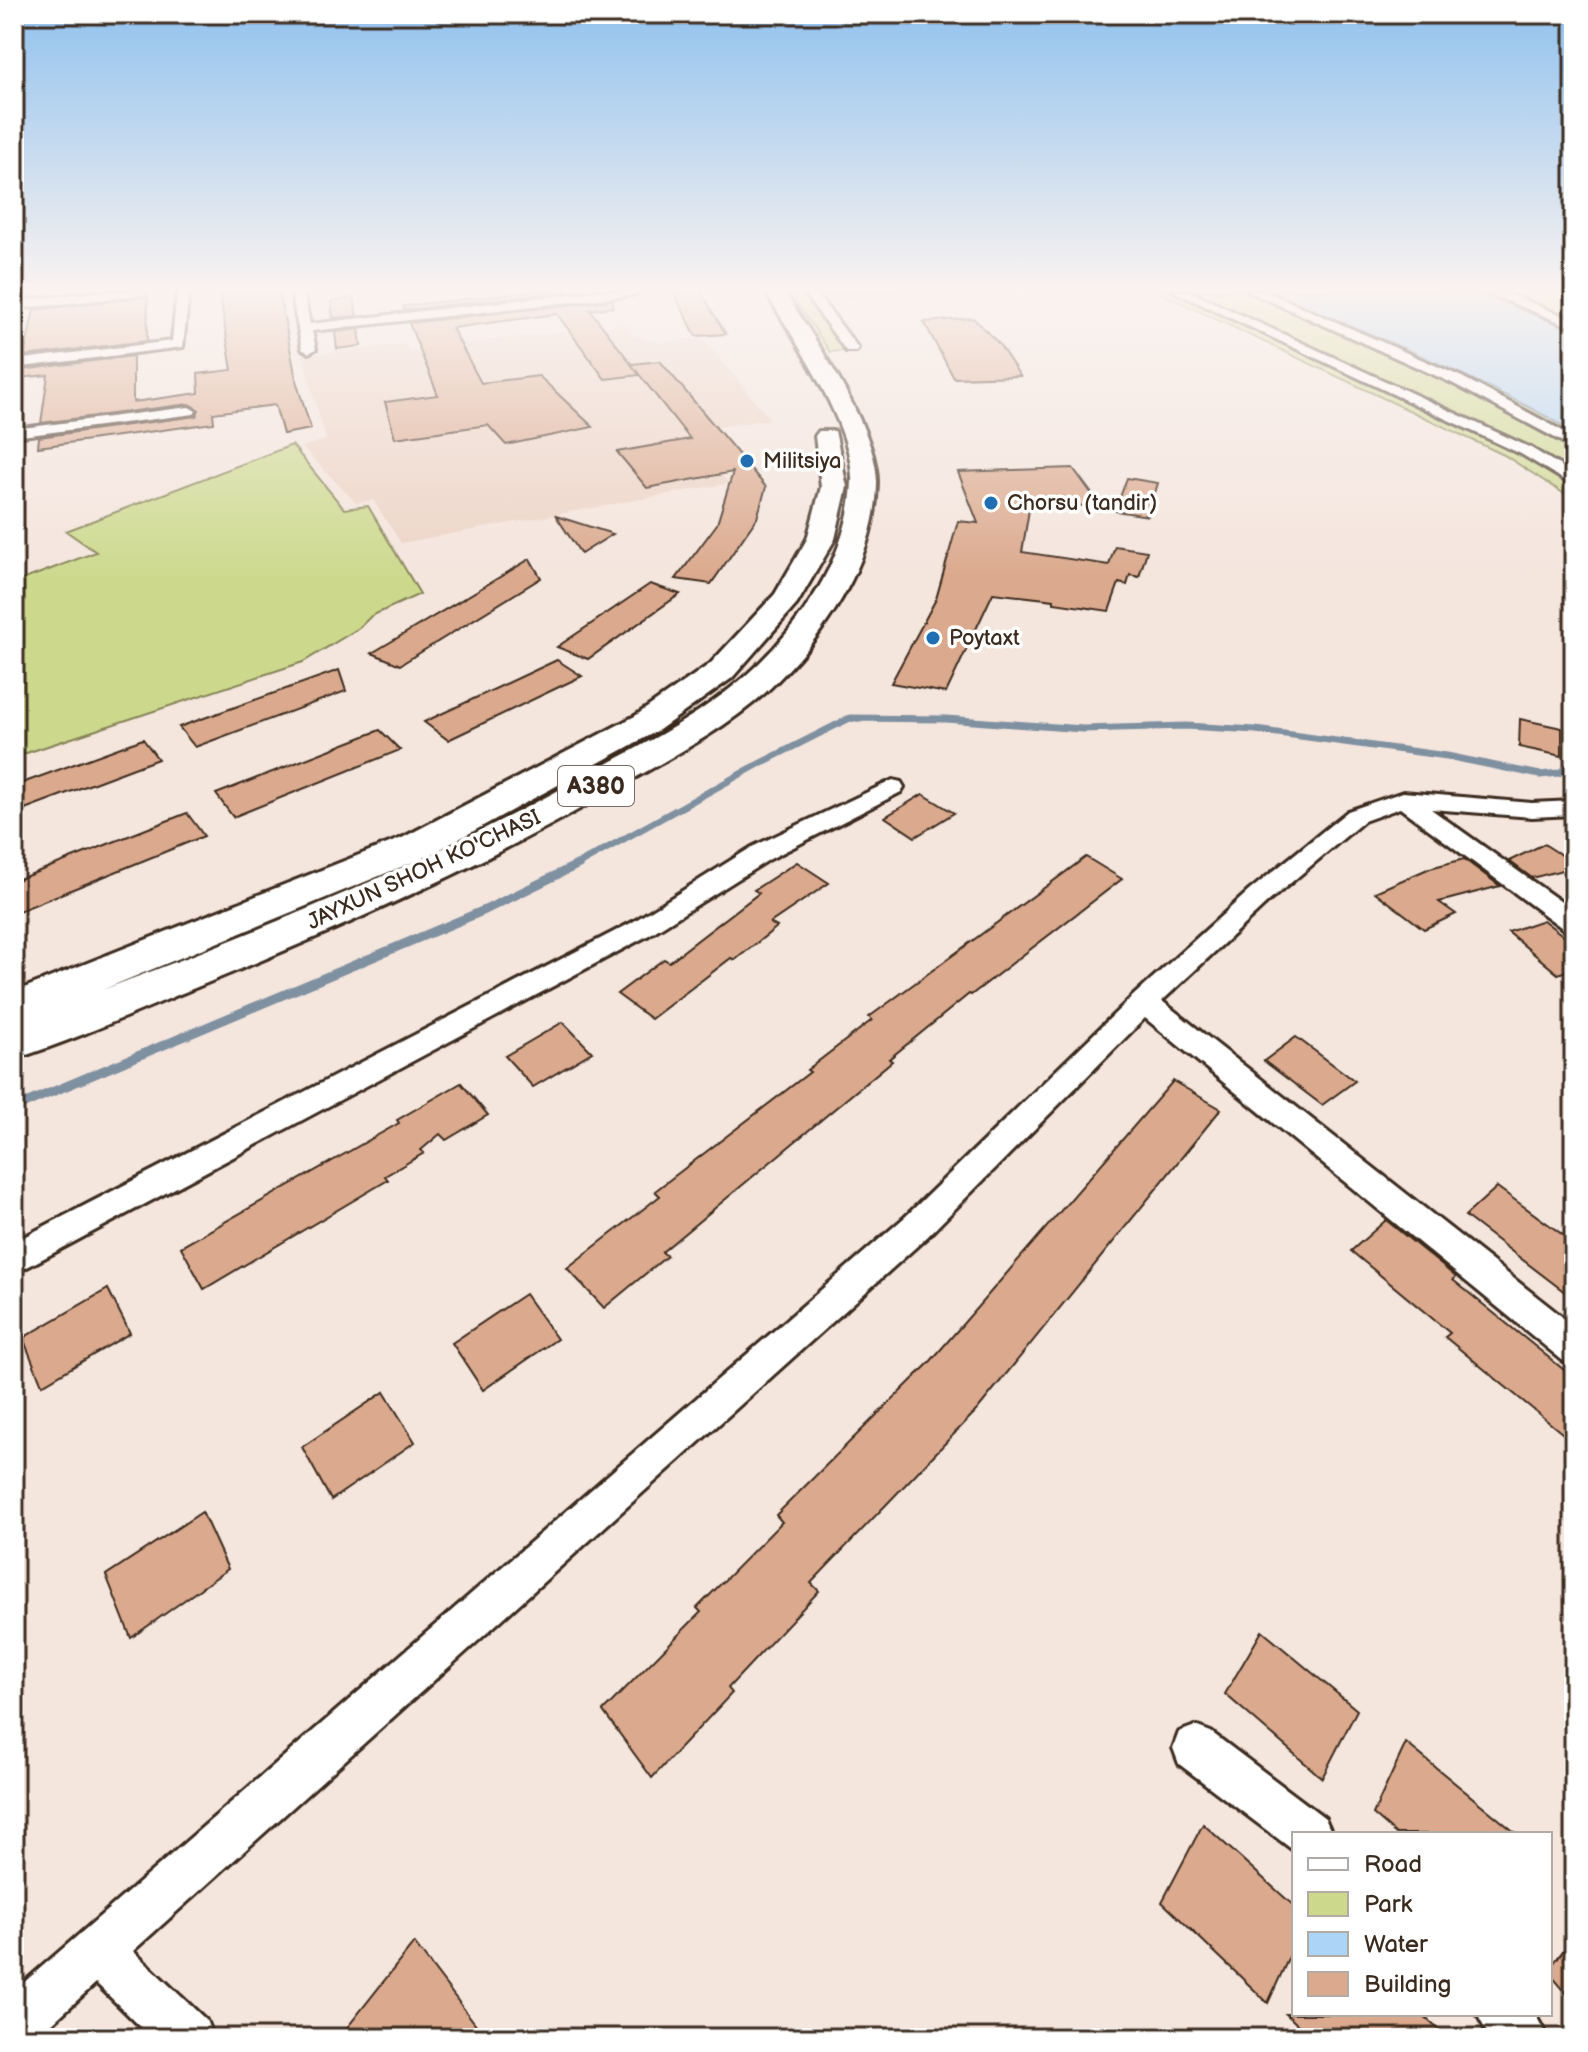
<svg xmlns="http://www.w3.org/2000/svg" width="1588" height="2052" viewBox="0 0 1588 2052" font-family="'Balsamiq Sans',sans-serif">
<rect width="100%" height="100%" fill="#f4e5dd"/>
<filter id="ink" filterUnits="userSpaceOnUse"><feTurbulence type="fractalNoise" baseFrequency=".0125" numOctaves="2"/><feDisplacementMap in="SourceGraphic" scale="16" xChannelSelector="R" yChannelSelector="G"/><feConvolveMatrix kernelMatrix="1 2 1 2 8 2 1 2 1" color-interpolation-filters="sRGB"/></filter>
<g filter="url(#ink)">
<!-- built -->
<polygon fill="#ecd3c5" points="625,324 634,336 660,343 702,338 770,419 684,432 729,483 401,543 373,500 356,503 302,447 326,440 302,355 406,344 408,351"/>
<!-- green -->
<g fill="#ccd98d" stroke="#848256" stroke-width="2">
<polygon points="789,291 905,291 822,297 858,349 830,352"/>
<polygon points="1156,291 1574,291 1574,500 1504,455"/>
<polygon points="292,445 344,509 368,506 420,594 371,616 359,628 303,662 14,757 14,583 96,552 66,531"/>
</g>
<!-- water -->
<path fill="#acd4f6" stroke="#7f90a0" stroke-width="2" d="M1267,291H1471L1574,330V432C1476,375 1371,334 1267,291Z"/>
<g fill="none" stroke-linecap="round" stroke-linejoin="round">
<!-- stream-far1 -->
<polyline stroke="#7f90a0" stroke-width="7" points="575,866 757,765 850,718 946,719 1083,729 1186,726 1256,730 1447,756 1540,775 1559,773 1574,762"/>
<!-- stream -->
<polyline stroke="#7f90a0" stroke-width="9" points="14,1108 485,910 579,864"/>
</g>
<!-- building -->
<g fill="#dba98d" stroke="#3b2a1e" stroke-width="2">
<polygon points="219,291 279,291 297,384 311,429 283,434 275,405 213,413 214,423 38,447 39,437 196,416 199,410 189,404 41,423 48,375 19,378 21,370 133,356 133,402 199,393 198,374 232,370"/>
<polygon points="534,291 568,291 404,310 403,306"/>
<polygon points="673,291 700,291 726,334 696,336"/>
<polygon points="148,296 147,341 24,356 34,310"/>
<polygon points="354,298 357,316 333,318 331,301"/>
<polygon points="613,300 613,307 590,310 640,375 605,379 557,314 452,328 481,383 539,376 593,427 506,445 488,425 395,438 385,402 438,395 409,323"/>
<polygon points="973,318 999,344 1020,376 954,378 924,322"/>
<polygon points="359,329 361,346 337,349 335,332"/>
<polygon points="660,361 766,487 757,518 711,584 676,579 717,524 733,472 647,488 617,452 690,439 631,364"/>
<polygon points="1073,468 1103,509 1031,498 1022,552 1109,565 1115,546 1147,551 1139,577 1130,575 1127,585 1119,583 1109,611 1054,603 1054,600 993,593 946,693 891,683 936,599 958,521 978,523 958,472"/>
<polygon points="1127,478 1158,483 1148,516 1115,511"/>
<polygon points="556,516 613,534 581,554"/>
<polygon points="530,559 541,578 400,665 372,653"/>
<polygon points="650,584 680,594 588,659 557,647"/>
<polygon points="557,660 582,676 448,740 424,722"/>
<polygon points="339,670 346,691 195,747 179,727"/>
<polygon points="1520,719 1562,728 1562,756 1519,747"/>
<polygon points="380,730 400,750 233,817 216,794"/>
<polygon points="143,739 158,759 14,813 14,786"/>
<polygon points="923,794 954,813 915,837 885,817"/>
<polygon points="187,813 204,836 14,913 14,881"/>
<polygon points="1544,844 1574,863 1574,867 1532,878 1509,861"/>
<polygon points="1086,857 1122,879 971,995 969,994 889,1059 892,1061 662,1252 667,1256 604,1308 567,1268 660,1196 655,1191 810,1072 807,1070 872,1020 869,1017"/>
<polygon points="1464,859 1500,886 1439,902 1456,914 1424,929 1375,892 1430,868"/>
<polygon points="797,862 829,883 770,923 777,927 735,960 731,958 651,1019 617,994 664,959 669,962 759,893 754,890"/>
<polygon points="1543,920 1574,944 1574,968 1558,974 1508,932"/>
<polygon points="563,1022 592,1052 533,1087 505,1056"/>
<polygon points="1296,1037 1355,1081 1322,1105 1264,1061"/>
<polygon points="1173,1081 1221,1109 977,1410 811,1583 819,1591 728,1688 732,1693 652,1778 603,1711 701,1612 697,1608 782,1522 776,1515 930,1362"/>
<polygon points="461,1083 488,1115 446,1140 440,1134 421,1150 424,1153 385,1176 388,1180 204,1289 181,1247 399,1123 397,1120"/>
<polygon points="1497,1187 1574,1243 1574,1299 1465,1216"/>
<polygon points="1386,1220 1456,1277 1453,1280 1574,1378 1574,1443 1445,1337 1450,1333 1351,1251"/>
<polygon points="108,1289 130,1333 42,1385 23,1338"/>
<polygon points="525,1294 557,1339 483,1390 452,1343"/>
<polygon points="384,1392 415,1442 331,1500 302,1447"/>
<polygon points="202,1512 228,1569 131,1638 106,1575"/>
<polygon points="1262,1631 1357,1710 1322,1778 1225,1694"/>
<polygon points="1406,1743 1517,1834 1396,1834 1373,1814"/>
<polygon points="1203,1824 1294,1906 1294,1946 1268,2003 1162,1902"/>
<polygon points="1574,1936 1574,2002 1550,1974 1550,1968"/>
<polygon points="414,1943 486,2038 339,2038"/>
<polygon points="1286,2014 1421,2014 1448,2038 1312,2038"/>
</g>
<g fill="none" stroke-linecap="round" stroke-linejoin="round">
<!-- street casing -->
<g stroke="#3b2a1e" stroke-width="6">
<g id="street">
<polygon points="107,291 149,291 143,295 14,309 14,301"/>
<polygon points="177,291 189,291 183,347 14,368 14,360 172,341"/>
<polygon points="291,291 303,291 310,324 598,291 639,291 633,295 312,331 316,349 309,353 302,349"/>
<polygon points="803,291 815,291 858,348 856,351 846,351"/>
<polygon points="1173,291 1189,291 1531,448 1574,474 1574,486 1521,454"/>
<polygon points="1248,291 1265,291 1462,377 1574,437 1574,448 1452,383"/>
<polygon points="1483,291 1501,291 1574,320 1574,328"/>
<polygon points="189,407 196,411 194,414 14,437 14,429"/>
<polygon points="893,780 901,782 904,787 901,792 770,859 649,935 14,1274 14,1242 631,923 752,847"/>
<polygon points="1403,792 1532,803 1574,801 1574,815 1532,817 1431,809 1574,911 1574,933 1565,930 1400,808 1364,821 1268,902 1162,1001 1574,1326 1574,1365 1562,1360 1145,1018 927,1237 133,1951 206,2020 213,2038 152,2038 96,1983 36,2038 14,2038 14,1991 905,1217 1134,995 1250,890 1348,811"/>
<polygon points="1195,1726 1211,1732 1325,1818 1332,1834 1294,1834 1293,1850 1179,1764 1173,1748 1179,1732"/>
<polygon points="1477,2014 1535,2014 1548,2038 1490,2038"/>
</g>
</g>
<!-- highway casing -->
<g stroke="#3b2a1e" stroke-width="6">
<path id="highway" d="M765,291H784C813,337 878,429 877,483C876,562 823,639 767,691C721,733 662,762 608,793C478,868 341,928 202,985C140,1010 78,1039 14,1059V992L402,838L635,716L710,664L775,594L807,539L821,487L815,436L819,431H835L847,487L835,539L797,604L732,678L659,730L428,856L102,990C267,928 429,862 583,777C638,747 695,719 743,678C798,630 849,558 852,482C855,429 793,337 765,291Z"/>
</g>
<!-- street -->
<use href="#street" fill="#fff" fill-rule="evenodd"/>
<!-- highway -->
<use href="#highway" fill="#fff" fill-rule="evenodd"/>
</g>
</g>
<!-- sky -->
<linearGradient id="sky" x2="0" y2="1"><stop stop-color="#90c1ee"/><stop offset="0.5" stop-color="#faf3f0"/><stop offset="1" stop-color="#faf3f0" stop-opacity="0"/></linearGradient>
<rect width="1588" height="579" fill="url(#sky)"/>
<!-- markers -->
<g fill="#1f6fb2" stroke="#fff" stroke-width="3">
<circle cx="747" cy="461" r="8"/>
<circle cx="991" cy="503" r="8"/>
<circle cx="933" cy="638" r="8"/>
</g>
<g text-anchor="middle" dominant-baseline="central" stroke-width="7" stroke-linejoin="round" paint-order="stroke">
<!-- far-poi labels -->
<g font-size="22" fill="#3b2a1e" stroke="#fff" text-anchor="start">
<text x="763" y="461">Militsiya</text>
<text x="1007" y="503">Chorsu (tandir)</text>
<text x="949" y="638">Poytaxt</text>
</g>
<!-- far-street labels -->
<g font-size="22" fill="#3b2a1e" stroke="#fff">
<text transform="translate(424 870) rotate(-25)">JAYXUN SHOH KO'CHASI</text>
</g>
<!-- shield labels -->
<rect fill="#fff" stroke="#766a62" stroke-width="2" x="558" y="766" width="76" height="40" rx="6"/>
<g font-size="24" font-weight="bold" fill="#3b2a1e">
<text x="596" y="786">A380</text>
</g>
</g>
<!-- margin -->
<rect width="1588" height="2052" fill="none" stroke="#fff" stroke-width="48"/>
<rect x="24" y="24" width="1540" height="2004" fill="none" stroke="#3b2a1e" stroke-width="3" filter="url(#ink)"/>
<!-- legend -->
<rect x="1292" y="1832" width="260" height="184" fill="#ffffff" stroke="#b1aaa5" stroke-width="2"/>
<rect x="1308" y="1858" width="40" height="12" fill="#ffffff" stroke="#b1aaa5" stroke-width="2"/>
<text x="1364" y="1872" font-size="24" fill="#3b2a1e">Road</text>
<rect x="1308" y="1892" width="40" height="24" fill="#ccd98d" stroke="#b1aaa5" stroke-width="2"/>
<text x="1364" y="1912" font-size="24" fill="#3b2a1e">Park</text>
<rect x="1308" y="1932" width="40" height="24" fill="#acd4f6" stroke="#b1aaa5" stroke-width="2"/>
<text x="1364" y="1952" font-size="24" fill="#3b2a1e">Water</text>
<rect x="1308" y="1972" width="40" height="24" fill="#dba98d" stroke="#b1aaa5" stroke-width="2"/>
<text x="1364" y="1992" font-size="24" fill="#3b2a1e">Building</text>
</svg>
